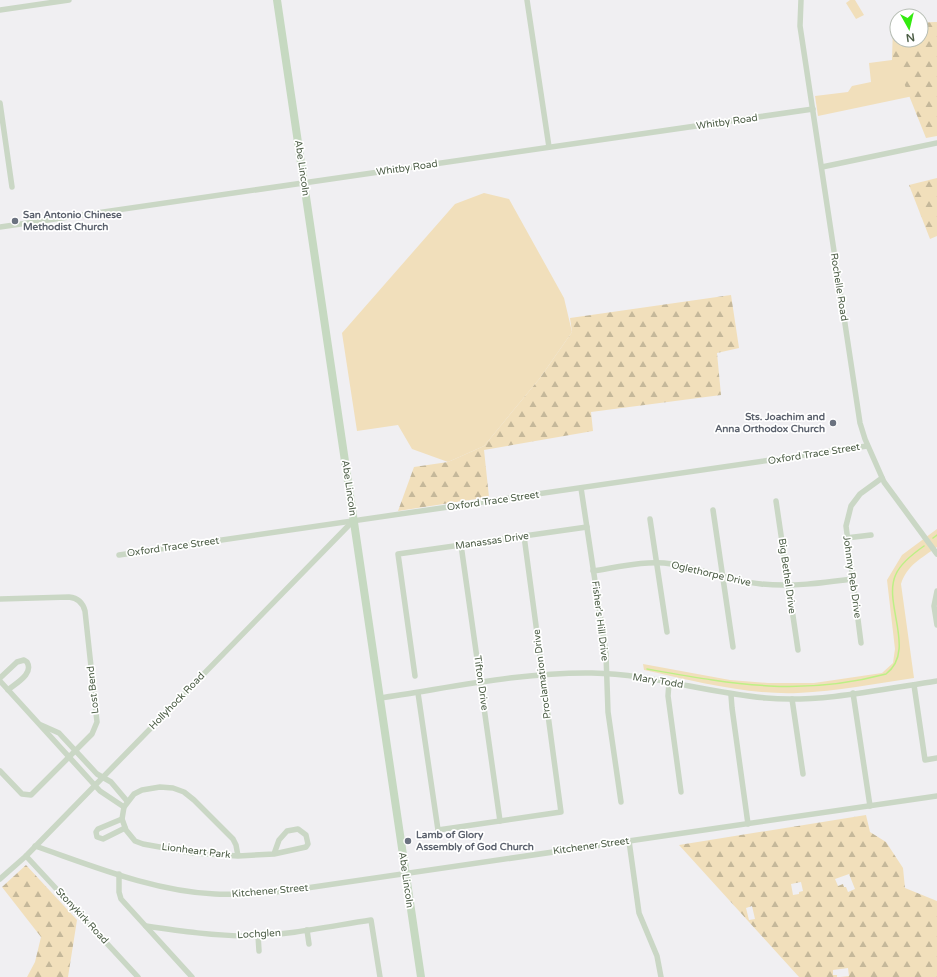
<svg xmlns="http://www.w3.org/2000/svg" width="937" height="977" viewBox="0 0 937 977" font-family="'Varela Round',sans-serif">
<defs>
<pattern id="forest-firs" width="22" height="20" patternUnits="userSpaceOnUse"><rect width="22" height="20" fill="#f1dfbb"/><path d="M5 1l3.5 6h-7zM16 11l3.5 6h-7z" fill="#c5b89a"/></pattern>
</defs>
<rect width="100%" height="100%" fill="#f0eff2"/>
<!-- green -->
<g fill="#f1dfbb">
<polygon points="850,0 855,0 864,15 856,19 846,3"/>
<polygon points="937,22 937,91 818,116 815,96 848,92 852,86 871,82 869,63 892,60 893,25 897,24 897,40 921,40 921,23"/>
<polygon points="484,193 509,199 564,298 572,332 540,378 484,446 448,462 412,449 398,425 357,431 342,333 455,204"/>
<path d="M937,529V547C922,558 907,565 901,584L914,678C875,684 837,691 798,693C746,695 695,681 644,670L643,664L730,680L768,683H814L882,673L893,663L895,649L887,580L902,555Z"/>
</g>
<!-- forest -->
<g fill="url(#forest-firs)" fill-rule="evenodd">
<polygon points="937,22 937,136 926,138 904,83 893,60 893,25 897,24 897,40 921,40 921,23"/>
<polygon points="937,178 937,236 930,239 909,185"/>
<polygon points="731,295 739,348 717,353 721,395 591,412 593,431 484,450 489,497 398,511 414,467 448,462 484,446 540,378 572,332 570,318"/>
<path d="M866,815L870,832L886,842L903,868L905,888L937,901V977H840L849,976L848,968L833,970V975H837V977H799L679,845ZM849,874L855,889L848,892L846,887H844L843,884L838,886L835,879ZM801,882L803,891L799,892V894L793,895L791,884ZM752,906L755,919L749,920L746,908Z"/>
<polygon points="26,865 77,920 68,977 27,977 35,962 41,937 2,887"/>
</g>
<g fill="none" stroke-linecap="round" stroke-linejoin="round">
<!-- stream -->
<g stroke="#bdf086" stroke-width="1.5">
<polyline points="933,538 937,535"/>
<path d="M647,669C732,684 800,697 886,674C917,650 882,603 896,574C901,563 914,553 924,546"/>
</g>
<!-- street -->
<g stroke="#cad7c5" stroke-width="5.5">
<polyline points="527,0 549,147"/>
<polyline points="801,0 800,26 860,423 865,439 884,482 937,554"/>
<polyline points="0,10 69,0"/>
<polyline points="0,103 12,187"/>
<polyline points="822,167 937,143"/>
<polyline points="0,227 813,109"/>
<polyline points="581,488 606,654 608,712 621,802"/>
<polyline points="776,501 798,650"/>
<polyline points="713,510 733,647"/>
<polyline points="650,519 667,632"/>
<polyline points="846,538 871,535"/>
<polyline points="461,545 500,821"/>
<polyline points="119,555 867,446"/>
<path d="M593,571C619,567 646,560 672,564C702,569 730,581 761,584C792,587 822,583 852,579"/>
<polyline points="937,591 934,606 937,625"/>
<path d="M0,599L69,597C78,598 83,603 85,611L97,722L92,734L31,795L22,794L0,771"/>
<polyline points="861,643 846,526 851,506 860,494 882,478"/>
<polyline points="415,676 398,554 587,527"/>
<path d="M0,678L17,662L24,660L27,662C34,674 16,683 8,690"/>
<polyline points="0,681 100,791 124,807"/>
<polyline points="669,682 668,696 681,792"/>
<polyline points="914,685 925,760 937,758"/>
<polyline points="418,693 438,830 561,812 524,536"/>
<polyline points="853,693 870,806"/>
<polyline points="731,695 732,708 748,824"/>
<path d="M379,698C449,688 521,672 592,673C651,674 707,693 766,698C819,703 884,689 937,681"/>
<polyline points="792,699 803,774"/>
<polyline points="41,725 59,733 97,774 111,782 127,801"/>
<polyline points="122,819 98,829 96,832 97,837 103,839 125,828"/>
<polyline points="629,841 639,913 657,956 661,977"/>
<path d="M35,846C93,866 153,891 215,894C238,895 262,893 286,891L937,796"/>
<polyline points="26,856 138,977"/>
<polyline points="238,856 236,845 233,839 194,800 184,792 173,788 160,787 142,790 134,794 124,807 122,819 126,830 135,841 143,844 193,853 238,856 274,854 306,847 308,844 306,835 298,829 287,831 279,840 274,854"/>
<polyline points="119,874 119,892 121,899 192,977"/>
<polyline points="0,879 26,856 352,522"/>
<path d="M146,926C180,931 215,936 249,936C290,935 331,926 371,920L380,977"/>
<polyline points="307,930 309,944"/>
<polyline points="258,935 259,951"/>
</g>
<!-- secondary -->
<polyline stroke="#c6d9c1" stroke-width="8" points="277,0 421,977"/>
</g>
<!-- markers -->
<g fill="#6b7280" stroke="#fff" stroke-width="1.5">
<circle cx="15" cy="221" r="4"/>
<circle cx="833" cy="423" r="4"/>
<circle cx="408" cy="841" r="4"/>
</g>
<g text-anchor="middle" dominant-baseline="central" stroke-width="3.5" stroke-linejoin="round" paint-order="stroke">
<!-- street labels -->
<g font-size="10" fill="#4c5d46" stroke="#fff">
<text transform="translate(727 122) rotate(-8)">Whitby Road</text>
<text transform="translate(302 168) rotate(82)">Abe Lincoln</text>
<text transform="translate(407 168) rotate(-8)">Whitby Road</text>
<text transform="translate(839 287) rotate(81)">Rochelle Road</text>
<text transform="translate(814 454) rotate(-9)">Oxford Trace Street</text>
<text transform="translate(349 488) rotate(82)">Abe Lincoln</text>
<text transform="translate(493 501) rotate(-8)">Oxford Trace Street</text>
<text transform="translate(492 541) rotate(-8)">Manassas Drive</text>
<text transform="translate(173 547) rotate(-8)">Oxford Trace Street</text>
<text transform="translate(711 574) rotate(13)">Oglethorpe Drive</text>
<text transform="translate(787 576) rotate(82)">Big Bethel Drive</text>
<text transform="translate(852 577) rotate(82)">Johnny Reb Drive</text>
<text transform="translate(600 621) rotate(83)">Fisher's Hill Drive</text>
<text transform="translate(542 674) rotate(-97)">Proclamation Drive</text>
<text transform="translate(658 681) rotate(9)">Mary Todd</text>
<text transform="translate(481 683) rotate(82)">Tifton Drive</text>
<text transform="translate(93 690) rotate(-96)">Lost Bend</text>
<text transform="translate(177 701) rotate(-46)">Hollyhock Road</text>
<text transform="translate(591 846) rotate(-8)">Kitchener Street</text>
<text transform="translate(196 851) rotate(7)">Lionheart Park</text>
<text transform="translate(406 880) rotate(82)">Abe Lincoln</text>
<text transform="translate(270 891) rotate(-5)">Kitchener Street</text>
<text transform="translate(82 916) rotate(47)">Stonykirk Road</text>
<text transform="translate(259 934) rotate(-3)">Lochglen</text>
</g>
<!-- worship labels -->
<g font-size="10" font-weight="bold" fill="#5b616d" stroke="#fff" text-anchor="start">
<text x="23" y="215">San Antonio Chinese<tspan x="23" dy="12">Methodist Church</tspan></text>
<text x="825" y="417" text-anchor="end">Sts. Joachim and<tspan x="825" dy="12">Anna Orthodox Church</tspan></text>
<text x="416" y="835">Lamb of Glory<tspan x="416" dy="12">Assembly of God Church</tspan></text>
</g>
</g>
<!-- north arrow -->
<g transform="translate(909 28) rotate(172)"><circle r="19" fill="#ffffff" stroke="#b7beb5"/>
<path d="M0-3L7 15L0 10L-7 15Z" fill="#34ea10"/>
<text y="-6" font-size="11" font-weight="bold" text-anchor="middle" fill="#4c5d46">N</text>
</g>
</svg>
